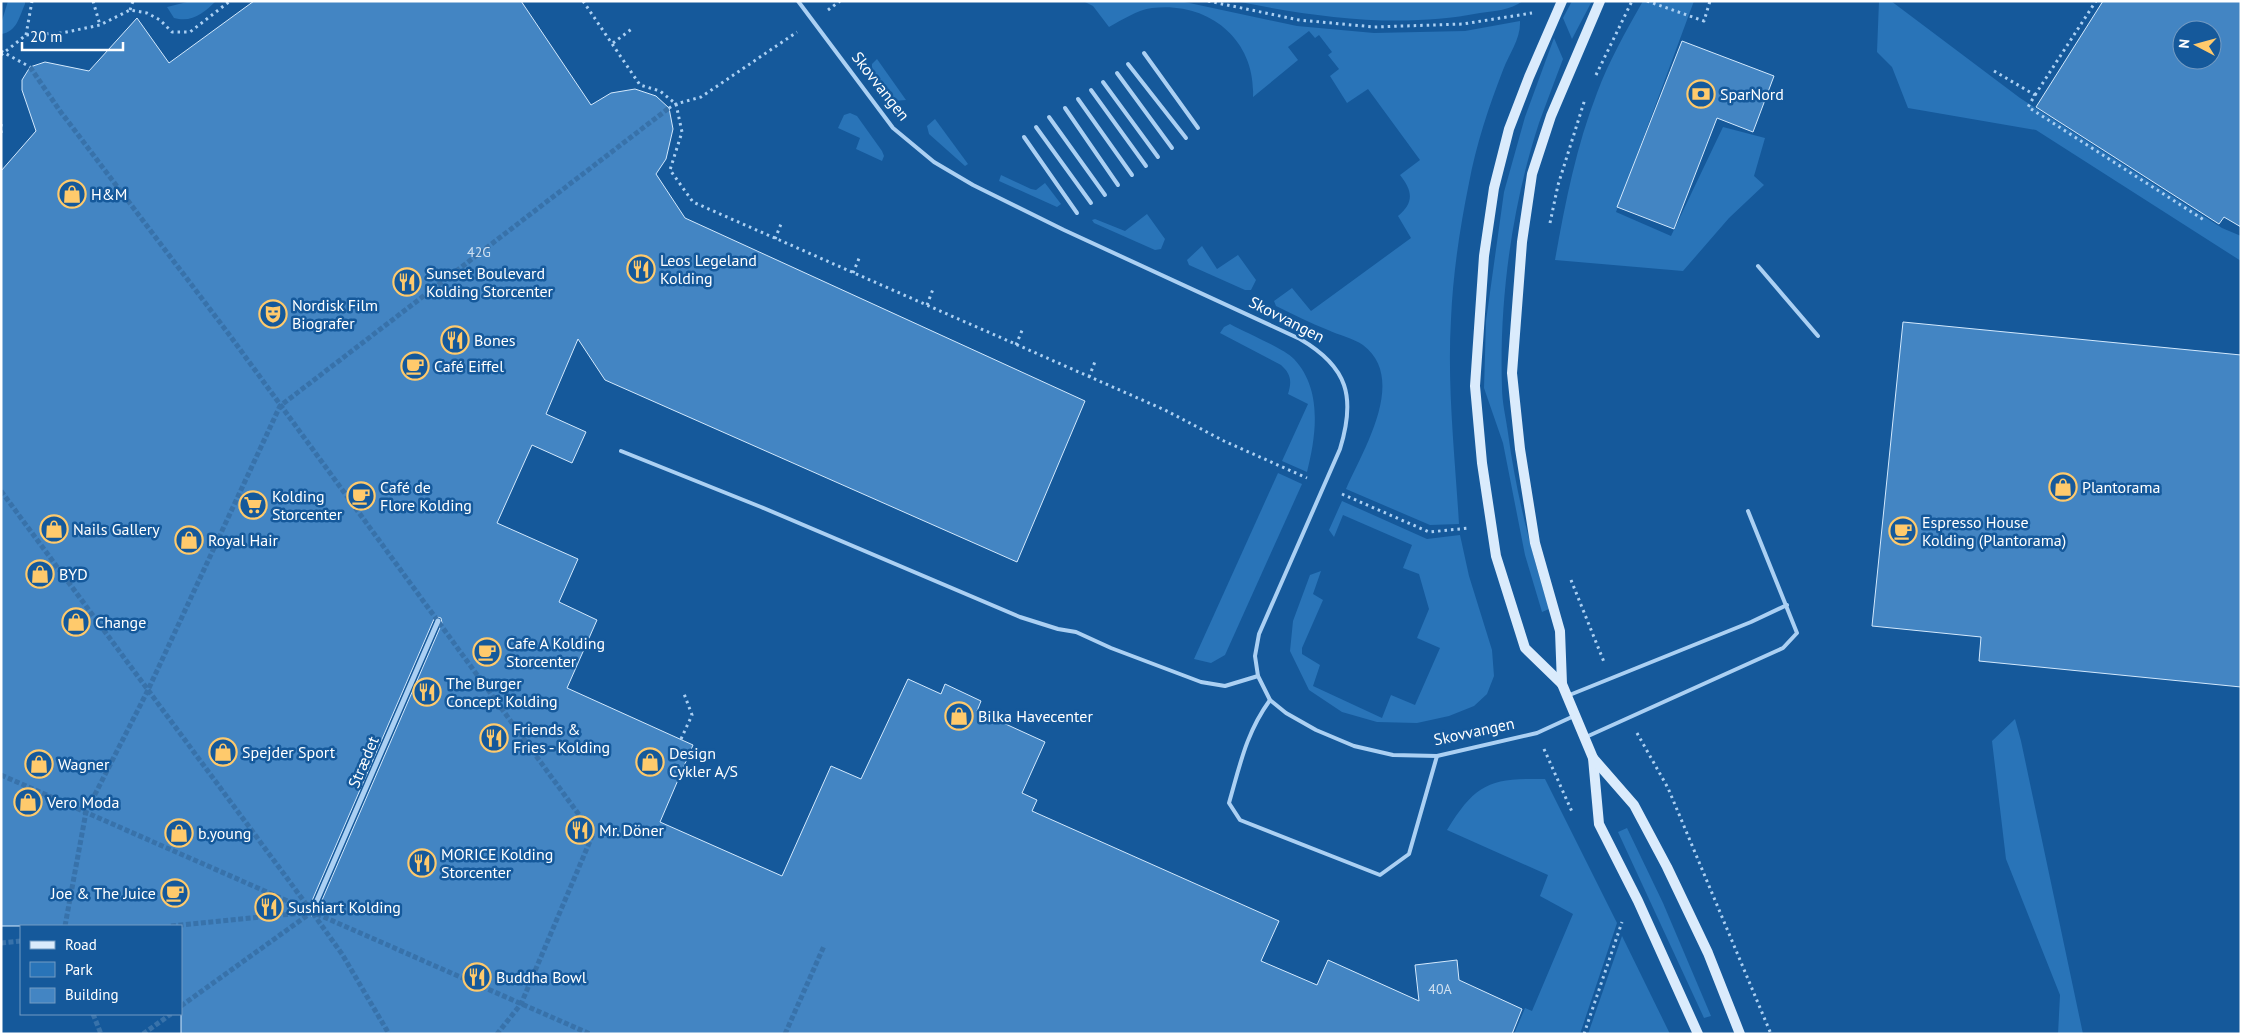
<svg xmlns="http://www.w3.org/2000/svg" width="2242" height="1035" viewBox="0 0 2242 1035" font-family="'PT Sans',sans-serif">
<rect width="100%" height="100%" fill="#15599b"/>
<!-- green -->
<g fill="#2974b8">
<path d="M8,1H25V4C19,17 17,32 1,34V24Z"/>
<path d="M191,1H216C204,13 192,23 174,18L167,7Z"/>
<path d="M1083,1H1180L1297,26L1374,33L1465,31L1520,21C1521,39 1509,54 1503,70C1489,106 1476,145 1469,183C1460,227 1453,273 1451,319C1447,387 1455,456 1459,524L1430,525L1346,489C1363,450 1408,379 1363,345C1353,338 1338,335 1328,330C1310,323 1293,314 1276,306L1274,301L1292,288L1311,311L1411,238L1398,216C1414,203 1413,191 1400,175L1420,160L1368,89L1347,103L1330,76L1339,69L1328,55L1332,52L1319,35L1315,38L1309,31L1288,47L1298,60L1253,97C1256,39 1208,1 1152,8C1137,10 1122,20 1109,27L1093,6Z"/>
<path d="M1235,1H1523C1510,10 1495,11 1480,13C1398,29 1315,17 1235,1Z"/>
<polygon points="1572,1 1592,1 1572,39 1563,18"/>
<path d="M1643,1H1694L1616,212L1671,236L1723,127L1765,138L1754,176L1764,185L1729,218L1683,271L1555,260C1565,204 1576,147 1597,93C1609,61 1626,31 1643,1Z"/>
<polygon points="1879,1 1891,1 2020,98 2222,228 2241,236 2241,261 2036,130 1908,108 1892,67 1877,52"/>
<path d="M1554,38L1563,59C1555,80 1547,101 1539,123C1512,205 1499,300 1502,388C1502,402 1506,418 1508,433C1516,493 1531,551 1549,609L1542,612L1525,555L1503,443L1484,388L1486,321L1504,192L1525,117Z"/>
<polygon points="877,59 906,100 894,101 872,71 872,64"/>
<polygon points="850,113 857,116 882,151 884,156 882,161 856,149 860,138 838,128 844,115"/>
<polygon points="935,119 968,164 965,166 929,134 927,126"/>
<polygon points="1001,175 1031,189 1036,190 1045,183 1061,204 1057,207 999,181"/>
<polygon points="1147,214 1165,239 1161,249 1155,250 1094,223 1092,220 1095,219 1125,231"/>
<polygon points="1202,246 1217,269 1238,255 1256,280 1251,290 1245,290 1189,265 1187,260"/>
<path d="M1230,324C1246,333 1283,348 1294,359C1323,390 1316,436 1307,472L1282,461L1308,404L1288,394C1292,381 1291,374 1281,365L1220,333L1224,327Z"/>
<polygon points="1278,473 1302,484 1225,655 1211,663 1194,659"/>
<polygon points="1342,501 1427,539 1460,535 1469,576 1492,650 1494,676 1487,694 1474,706 1449,716 1417,723 1377,722 1342,712 1309,690 1290,651 1293,621 1310,575 1321,571 1313,594 1323,600 1302,648 1302,654 1320,665 1313,686 1382,718 1391,695 1415,705 1440,648 1417,638 1429,609 1419,574 1403,568 1412,545 1343,515 1334,537 1329,530"/>
<polygon points="2015,719 2021,741 2083,1034 2058,1034 2060,995 2006,859 1992,741"/>
<path d="M1545,779L1617,923L1580,1034H1514L1525,1008L1532,1011L1573,914L1540,896L1548,875L1447,830C1476,783 1490,778 1545,779Z"/>
<polygon points="1627,828 1663,903 1711,1016 1704,1018 1618,832"/>
<polygon points="1622,936 1670,1034 1588,1034"/>
</g>
<!-- building -->
<g fill="#4385c3" stroke="#d3e9fd" fill-rule="evenodd">
<path d="M254,1H521L591,105L611,93L635,89L656,96L669,108L673,129L666,159L656,174L685,218L1085,401L1017,562L605,380L578,339L546,414L586,432L572,463L532,445L497,523L578,559L559,602L597,620L567,688L693,745L660,822L782,876L831,766L861,779L908,679L941,694L945,684L981,701L977,711L1045,742L1022,793L1037,800L1032,811L1279,921L1261,961L1317,985L1328,960L1419,1001L1415,965L1457,960L1459,980L1522,1009L1512,1034H181V926H1V171L36,131L22,90V80L30,67L45,62L89,71L137,18L169,63ZM437,617L441,618L442,623L316,914L311,916L308,910L434,619Z"/>
<path d="M2103,1H2241V227L2224,217L2219,224L2036,107ZM2182,30H2212V60H2182Z"/>
<polygon points="1682,41 1774,76 1753,132 1717,118 1674,229 1617,207"/>
<polygon points="1903,322 2241,355 2241,687 1979,661 1981,637 1872,626"/>
</g>
<g fill="none" stroke-linecap="round" stroke-linejoin="round">
<!-- street-tunnel -->
<g stroke="#3872aa" stroke-width="5" stroke-dasharray="5 2.5" stroke-linecap="butt">
<polyline points="30,67 60,111 228,333 593,834 521,1004 497,1034"/>
<polyline points="1,491 312,912 342,954 389,1034"/>
<polyline points="1,775 590,1034"/>
<polyline points="65,926 86,812 148,690 280,406 669,108"/>
<polyline points="171,926 312,912"/>
<polyline points="1,943 21,941"/>
<polyline points="181,1006 312,912"/>
<polyline points="93,1014 101,1034"/>
<polyline points="143,1034 171,1014"/>
<polyline points="785,1034 824,946"/>
</g>
<!-- path -->
<g stroke="#abd0f3" stroke-width="3" stroke-dasharray="2.5 4" stroke-linecap="butt">
<polyline points="93,1 100,25"/>
<polyline points="583,1 640,85 660,91 676,104 682,132 670,170 693,202 1165,410 1224,441 1307,478"/>
<polyline points="1208,1 1299,20 1374,27 1463,24 1532,13"/>
<polyline points="1647,1 1704,21 1710,1"/>
<polyline points="130,10 133,1"/>
<polyline points="828,10 840,1"/>
<polyline points="26,35 32,1"/>
<polyline points="613,43 633,28"/>
<polyline points="1,51 30,67"/>
<polyline points="1,55 26,35 62,33 100,25 130,10 147,13 160,20 172,32 190,32 230,1"/>
<polyline points="1994,71 2035,95 2028,107 2204,220"/>
<polyline points="1596,75 1632,1"/>
<polyline points="2035,95 2096,1"/>
<polyline points="669,108 676,104 701,97 797,32"/>
<polyline points="1,124 1,136"/>
<polyline points="1550,223 1558,185 1585,99"/>
<polyline points="775,239 781,224"/>
<polyline points="853,273 860,256"/>
<polyline points="927,305 933,289"/>
<polyline points="1016,345 1023,328"/>
<polyline points="1089,377 1096,359"/>
<polyline points="1342,494 1429,532 1470,528"/>
<polyline points="1571,580 1604,662"/>
<polyline points="1637,733 1668,788 1771,1034"/>
<polyline points="681,739 692,715 683,691"/>
<polyline points="1544,749 1573,814"/>
<polyline points="1584,1034 1622,922"/>
</g>
<!-- lane -->
<g stroke="#abd0f3" stroke-width="4">
<path d="M798,1L893,128L934,162L973,185L1064,230L1300,339C1348,367 1356,397 1340,449L1259,634L1255,656L1258,676L1270,700L1286,713L1316,730L1354,746L1393,755L1437,756L1537,733L1574,716"/>
<polyline points="1144,53 1198,128"/>
<polyline points="1128,64 1186,138"/>
<polyline points="1117,73 1172,148"/>
<polyline points="1103,82 1158,157"/>
<polyline points="1091,90 1146,166"/>
<polyline points="1078,99 1132,175"/>
<polyline points="1065,108 1118,185"/>
<polyline points="1049,117 1105,195"/>
<polyline points="1036,127 1091,203"/>
<polyline points="1024,137 1077,213"/>
<polyline points="1758,266 1818,336"/>
<polyline points="621,451 761,507 1020,617 1058,629 1076,632 1111,648 1201,682 1225,686 1258,676"/>
<polyline points="1567,696 1751,622 1787,605"/>
<path d="M1270,700C1246,733 1240,765 1229,803L1240,820L1380,875L1409,854L1437,756"/>
<polyline points="1586,737 1783,648 1797,633 1748,511"/>
</g>
<!-- street -->
<polyline stroke="#abd0f3" stroke-width="5" points="312,912 438,621"/>
<!-- secondary -->
<g stroke="#daebfc" stroke-width="10">
<polyline points="1600,1 1551,116 1532,174 1522,242 1512,373 1520,449 1535,543 1560,631 1562,684 1593,758 1599,824 1638,901 1698,1034"/>
<polyline points="1562,684 1525,648 1496,556 1482,463 1475,386 1484,256 1494,188 1509,129 1529,77 1562,1"/>
<polyline points="1593,758 1634,805 1667,867 1708,953 1740,1034"/>
</g>
</g>
<!-- icons -->
<defs>
<g id="bank-ring" transform="scale(1.4375)"><circle r="9.5" fill="#15599b" stroke="#ffca6c" stroke-width="1.5"/><path d="M-6-4H6V4H-6ZM0-2.3a2.3 2.3 0 1 0 0 4.6a2.3 2.3 0 1 0 0-4.6Z" fill="#ffca6c"/></g>
<g id="shop-ring" transform="scale(1.4375)"><circle r="9.5" fill="#15599b" stroke="#ffca6c" stroke-width="1.5"/><path d="M-5-2.5h2.3a2.7 3.5 0 0 1 5.4 0H5L5.5 6h-11ZM-1.5-2.5h3a1.5 2.3 0 0 0-3 0Z" fill="#ffca6c"/></g>
<g id="restaurant-ring" transform="scale(1.4375)"><circle r="9.5" fill="#15599b" stroke="#ffca6c" stroke-width="1.5"/><path d="M-5-6h1v4h1v-4h1v4h1v-4h1v5L-1.5 .5V6h-2V.5L-5-1ZM5-6V6H3V1.5H1.5Q1.5-4 5-6Z" fill="#ffca6c"/></g>
<g id="theatre-ring" transform="scale(1.4375)"><circle r="9.5" fill="#15599b" stroke="#ffca6c" stroke-width="1.5"/><path d="M-5-5.5Q0-4 5-5.5V0Q5 5 0 6Q-5 5-5 0ZM-3.3-2.5H-1v1.5H-3.3ZM1-2.5H3.3v1.5H1ZM-2.8 1Q0 5.5 2.8 1Z" fill="#ffca6c"/></g>
<g id="cafe-ring" transform="scale(1.4375)"><circle r="9.5" fill="#15599b" stroke="#ffca6c" stroke-width="1.5"/><path d="M-5.5-4.5H6V0H3Q3 3.5 0 3.5H-2.5Q-5.5 3.5-5.5 0ZM3-3.2v2h1.7v-2ZM-6 4.5H4V6H-6Z" fill="#ffca6c"/></g>
<g id="supermarket-ring" transform="scale(1.4375)"><circle r="9.5" fill="#15599b" stroke="#ffca6c" stroke-width="1.5"/><path d="M-6-5.5h2.5l.6 2H6L4.5 2H-2.5L-4.4-4H-6ZM-1.5 3.2a1.3 1.3 0 1 0 .1 0ZM3 3.2a1.3 1.3 0 1 0 .1 0Z" fill="#ffca6c"/></g>
</defs>
<g fill-rule="evenodd">
<use href="#bank-ring" x="1701" y="94"/>
<use href="#shop-ring" x="72" y="194"/>
<use href="#restaurant-ring" x="641" y="269"/>
<use href="#restaurant-ring" x="407" y="282"/>
<use href="#theatre-ring" x="273" y="314"/>
<use href="#restaurant-ring" x="455" y="340"/>
<use href="#cafe-ring" x="415" y="366"/>
<use href="#shop-ring" x="2063" y="487"/>
<use href="#cafe-ring" x="361" y="496"/>
<use href="#supermarket-ring" x="253" y="505"/>
<use href="#shop-ring" x="54" y="529"/>
<use href="#cafe-ring" x="1903" y="531"/>
<use href="#shop-ring" x="189" y="540"/>
<use href="#shop-ring" x="40" y="574"/>
<use href="#shop-ring" x="76" y="622"/>
<use href="#cafe-ring" x="487" y="652"/>
<use href="#restaurant-ring" x="427" y="692"/>
<use href="#shop-ring" x="959" y="716"/>
<use href="#restaurant-ring" x="494" y="738"/>
<use href="#shop-ring" x="223" y="752"/>
<use href="#shop-ring" x="650" y="762"/>
<use href="#shop-ring" x="39" y="764"/>
<use href="#shop-ring" x="28" y="802"/>
<use href="#restaurant-ring" x="580" y="830"/>
<use href="#shop-ring" x="179" y="833"/>
<use href="#restaurant-ring" x="422" y="863"/>
<use href="#cafe-ring" x="175" y="893"/>
<use href="#restaurant-ring" x="269" y="907"/>
<use href="#restaurant-ring" x="477" y="977"/>
</g>
<g text-anchor="middle" dominant-baseline="central" stroke-width="5" stroke-linejoin="round" paint-order="stroke">
<!-- number labels -->
<g font-size="14" fill="#d0e0f0">
<text x="479" y="252">42G</text>
<text x="1440" y="989">40A</text>
</g>
<!-- street labels -->
<g font-size="16" fill="#fff" stroke="#15599b">
<text transform="translate(881 86) rotate(52)">Skovvangen</text>
<text transform="translate(1287 319) rotate(27)">Skovvangen</text>
<text transform="translate(1474 731) rotate(-12)">Skovvangen</text>
<text transform="translate(363 762) rotate(-67)">Strædet</text>
</g>
<!-- poi labels -->
<g font-size="16" fill="#fff" stroke="#15599b" text-anchor="start">
<text x="1720" y="94">SparNord</text>
<text x="91" y="194">H&amp;M</text>
<text x="660" y="260">Leos Legeland<tspan x="660" dy="18">Kolding</tspan></text>
<text x="426" y="273">Sunset Boulevard<tspan x="426" dy="18">Kolding Storcenter</tspan></text>
<text x="292" y="305">Nordisk Film<tspan x="292" dy="18">Biografer</tspan></text>
<text x="474" y="340">Bones</text>
<text x="434" y="366">Café Eiffel</text>
<text x="380" y="487">Café de<tspan x="380" dy="18">Flore Kolding</tspan></text>
<text x="2082" y="487">Plantorama</text>
<text x="272" y="496">Kolding<tspan x="272" dy="18">Storcenter</tspan></text>
<text x="1922" y="522">Espresso House<tspan x="1922" dy="18">Kolding (Plantorama)</tspan></text>
<text x="73" y="529">Nails Gallery</text>
<text x="208" y="540">Royal Hair</text>
<text x="59" y="574">BYD</text>
<text x="95" y="622">Change</text>
<text x="506" y="643">Cafe A Kolding<tspan x="506" dy="18">Storcenter</tspan></text>
<text x="446" y="683">The Burger<tspan x="446" dy="18">Concept Kolding</tspan></text>
<text x="978" y="716">Bilka Havecenter</text>
<text x="513" y="729">Friends &amp;<tspan x="513" dy="18">Fries - Kolding</tspan></text>
<text x="242" y="752">Spejder Sport</text>
<text x="669" y="753">Design<tspan x="669" dy="18">Cykler A/S</tspan></text>
<text x="58" y="764">Wagner</text>
<text x="47" y="802">Vero Moda</text>
<text x="599" y="830">Mr. Döner</text>
<text x="198" y="833">b.young</text>
<text x="441" y="854">MORICE Kolding<tspan x="441" dy="18">Storcenter</tspan></text>
<text x="156" y="893" text-anchor="end">Joe &amp; The Juice</text>
<text x="288" y="907">Sushiart Kolding</text>
<text x="496" y="977">Buddha Bowl</text>
</g>
</g>
<!-- border -->
<rect width="2242" height="1035" fill="none" stroke="#ffffff" stroke-width="5"/>
<!-- legend -->
<rect x="20" y="925" width="162" height="90" fill="#15599b" stroke="#739bc3"/>
<rect x="30" y="941" width="25" height="8" fill="#daebfc" stroke="#739bc3"/>
<text x="65" y="950" font-size="15" fill="#ffffff">Road</text>
<rect x="30" y="962" width="25" height="15" fill="#2974b8" stroke="#739bc3"/>
<text x="65" y="975" font-size="15" fill="#ffffff">Park</text>
<rect x="30" y="988" width="25" height="15" fill="#4385c3" stroke="#739bc3"/>
<text x="65" y="1000" font-size="15" fill="#ffffff">Building</text>
<!-- north arrow -->
<g transform="translate(2197 45) rotate(276)"><circle r="24" fill="#15599b" stroke="#739bc3"/>
<path d="M0-4L9 19L0 12L-9 19Z" fill="#ffca6c"/>
<text y="-8" font-size="14" font-weight="bold" text-anchor="middle" fill="#ffffff">N</text>
</g>
<!-- scale -->
<path d="M22 42v8h101v-8" fill="none" stroke="#ffffff" stroke-width="2.5"/>
<text x="30" y="42" font-size="15" fill="#ffffff" stroke="#15599b" stroke-width="4" paint-order="stroke">20 m</text>
</svg>
